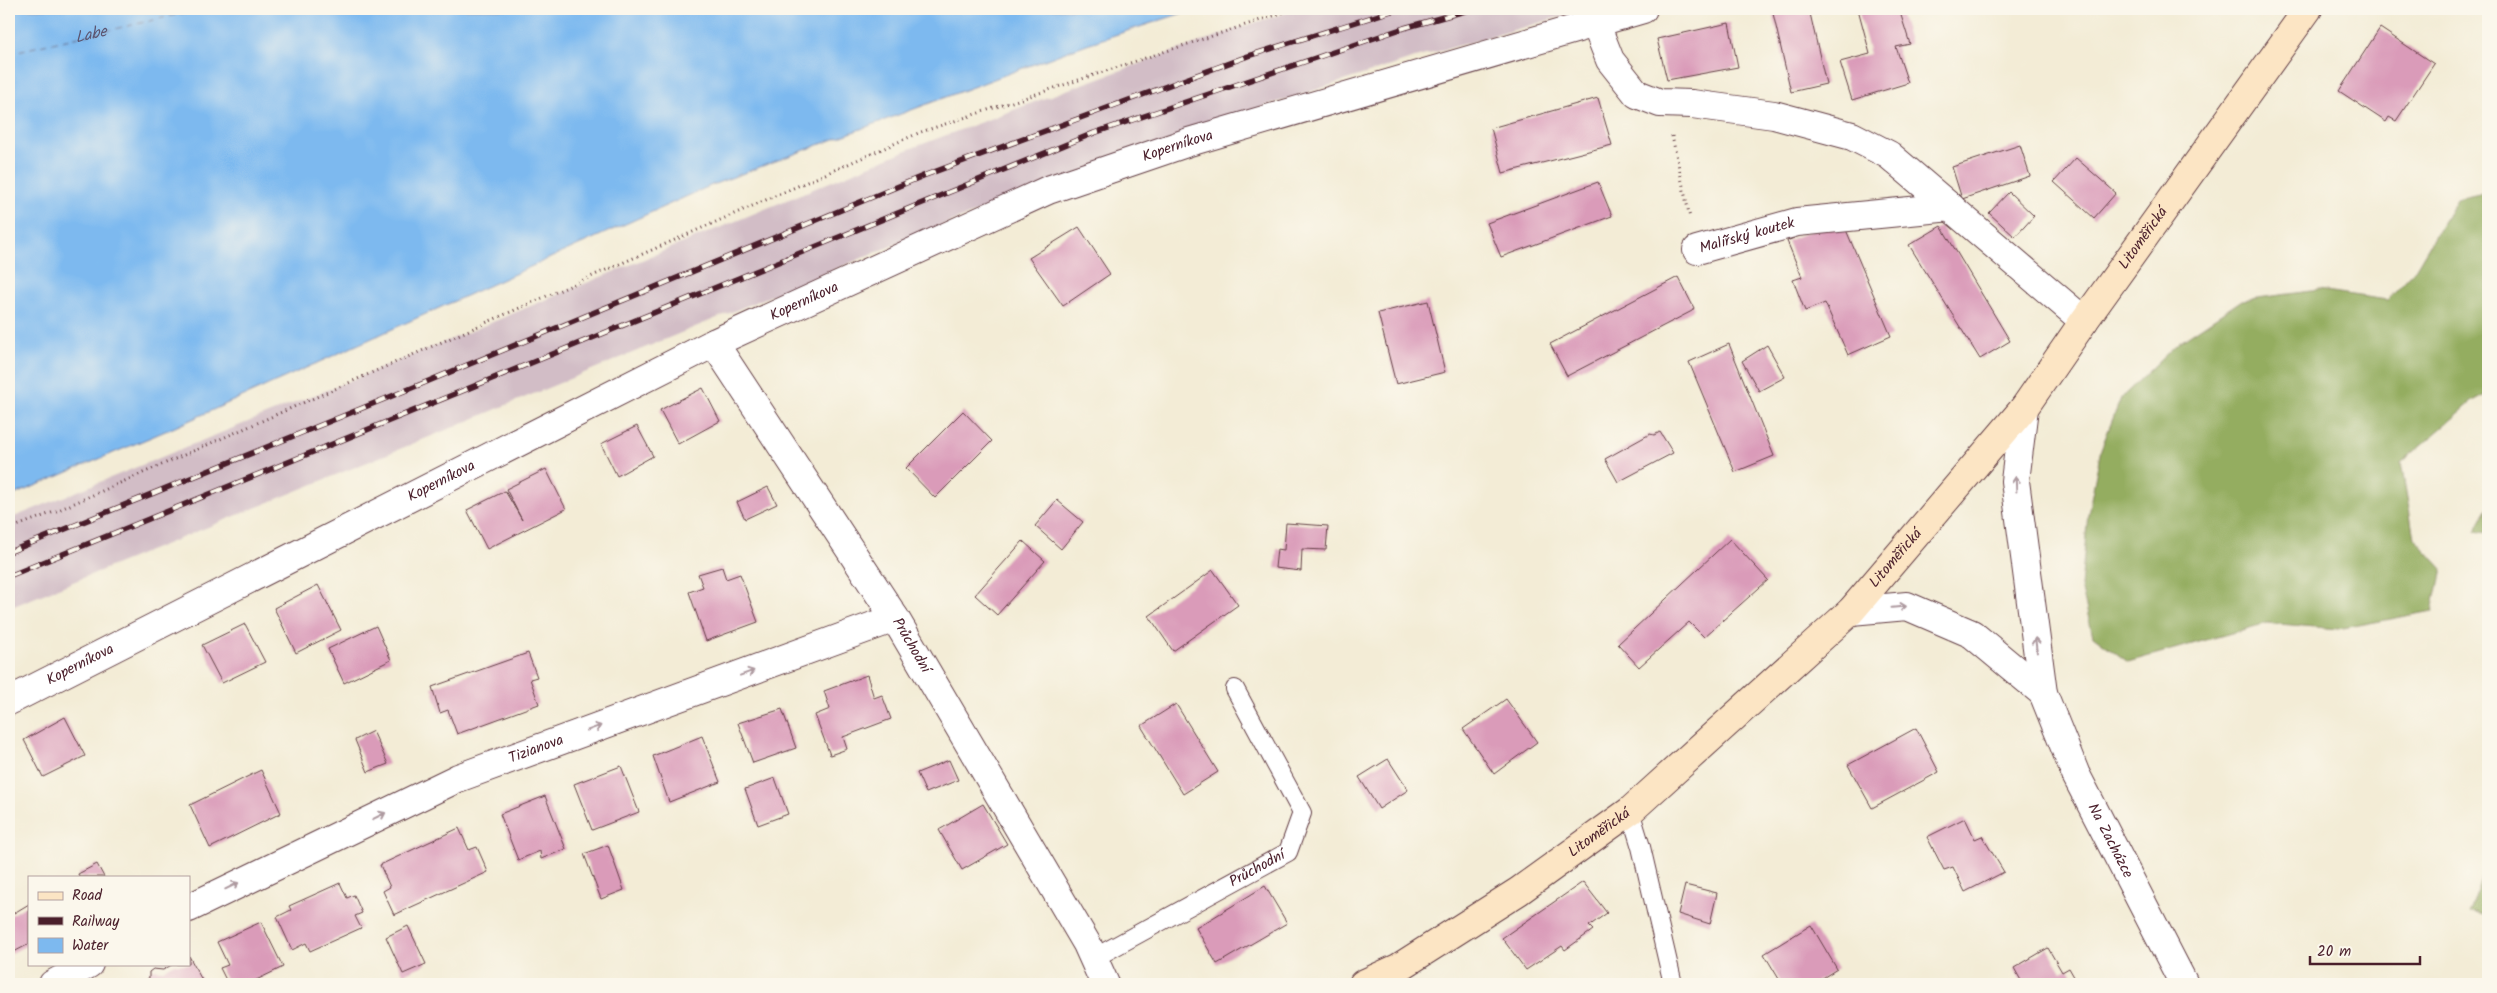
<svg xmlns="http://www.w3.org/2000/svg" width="2497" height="993" viewBox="0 0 2497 993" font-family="Kalam,sans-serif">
<rect width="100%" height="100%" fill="#fbf7ec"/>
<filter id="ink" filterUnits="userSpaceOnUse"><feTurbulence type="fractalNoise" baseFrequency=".02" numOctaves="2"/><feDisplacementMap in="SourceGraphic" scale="10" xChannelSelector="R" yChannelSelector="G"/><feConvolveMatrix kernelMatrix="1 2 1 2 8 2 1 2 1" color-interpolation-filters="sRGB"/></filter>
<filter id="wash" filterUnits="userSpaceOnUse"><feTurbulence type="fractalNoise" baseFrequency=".0096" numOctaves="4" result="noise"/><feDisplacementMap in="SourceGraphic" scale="20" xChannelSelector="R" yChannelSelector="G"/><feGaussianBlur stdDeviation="1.12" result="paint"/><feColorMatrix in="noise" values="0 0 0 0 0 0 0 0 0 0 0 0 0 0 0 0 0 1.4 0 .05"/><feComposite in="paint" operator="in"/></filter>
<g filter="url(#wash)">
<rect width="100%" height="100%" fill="#f3ecd6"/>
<!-- industrial -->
<polygon fill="#d2bdc6" points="1298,9 1588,9 1415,58 1265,106 942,225 439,433 9,608 9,519 408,357 912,148 1077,86 1239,28"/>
<!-- forest -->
<g fill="#94ad60" stroke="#6f6646">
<polygon points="2488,192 2488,393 2473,401 2401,463 2414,538 2442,569 2433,611 2338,629 2267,623 2128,662 2093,636 2081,586 2088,514 2101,449 2121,398 2179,342 2242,300 2319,290 2387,300 2414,271 2457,199"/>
<polygon points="2488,508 2488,533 2475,531"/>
<polygon points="2488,869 2488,916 2469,912 2484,871"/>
</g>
<!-- water -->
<polygon fill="#7db9ef" stroke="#646c8d" points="9,9 1195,9 1087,44 712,185 175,427 9,497"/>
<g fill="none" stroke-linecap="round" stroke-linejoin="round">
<!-- ferry -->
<path stroke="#5c5570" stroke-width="1" stroke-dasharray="6 5" stroke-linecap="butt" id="s1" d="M9,53L202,9"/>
</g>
<g id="blocks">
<!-- building -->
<g fill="#da9bb9">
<polygon points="1772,9 1809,9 1826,84 1791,92"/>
<polygon points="1858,9 1899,9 1910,44 1896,47 1908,83 1852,100 1840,62 1870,54"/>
<polygon points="1729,23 1738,67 1667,80 1657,39"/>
<polygon points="2380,28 2434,64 2396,121 2389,117 2386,122 2339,91"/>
<polygon points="1598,98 1612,145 1503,173 1491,128"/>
<polygon points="2020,145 2030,176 1962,199 1952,167"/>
<polygon points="2076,158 2116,193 2094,218 2054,182"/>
<polygon points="1598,182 1612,216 1501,257 1487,223"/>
<polygon points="2009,192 2034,216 2015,237 1989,213"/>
<polygon points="1841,218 1891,336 1848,355 1825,303 1805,311 1793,280 1802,277 1787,241"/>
<polygon points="1941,226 2010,341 1980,359 1909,245"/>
<polygon points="1079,227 1110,274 1063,306 1029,258"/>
<polygon points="1678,277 1694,308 1692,311 1567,376 1550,344"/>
<polygon points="1428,301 1445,372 1396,384 1378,313"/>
<polygon points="1729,344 1774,456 1735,472 1689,362"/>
<polygon points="1767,345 1785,377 1759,391 1742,361"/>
<polygon points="703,388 720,421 678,444 660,410"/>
<polygon points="963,411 992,441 935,498 906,468"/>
<polygon points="637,426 653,456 617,476 601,444"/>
<polygon points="1660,432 1673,453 1618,482 1605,459 1650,434 1654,435"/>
<polygon points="546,469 566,509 487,549 467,510 505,491 522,520 506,489"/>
<polygon points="768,487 777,504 745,519 737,502"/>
<polygon points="1057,500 1083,522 1061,549 1035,526"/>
<polygon points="1286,523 1328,526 1326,550 1302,549 1301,571 1275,568 1277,549 1284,550"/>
<polygon points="1730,539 1768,580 1704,637 1689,622 1639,667 1618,644"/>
<polygon points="1023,541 1045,561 997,615 975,595"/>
<polygon points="722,567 726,579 740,574 758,622 706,641 689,592 703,587 698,574"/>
<polygon points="1213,570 1238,605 1173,651 1149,616"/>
<polygon points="318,585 341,630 296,653 274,608"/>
<polygon points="245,624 265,662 222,683 202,645"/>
<polygon points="376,626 391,660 344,683 328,649"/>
<polygon points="528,653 537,677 530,679 539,704 457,734 448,710 440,713 432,687"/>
<polygon points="867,675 874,698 882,695 891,719 843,737 847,749 830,755 815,715 830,709 824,691"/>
<polygon points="1506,699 1537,742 1494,774 1463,729"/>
<polygon points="1176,704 1218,772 1183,794 1141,726"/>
<polygon points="782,709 796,748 753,763 738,723"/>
<polygon points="65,717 85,756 43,777 24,740"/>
<polygon points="1916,728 1939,772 1872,808 1848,765"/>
<polygon points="373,731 388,764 368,772 355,740"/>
<polygon points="702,736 720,782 669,802 653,756"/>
<polygon points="1388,759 1408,790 1379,809 1359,777"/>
<polygon points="949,760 958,780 926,793 917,773"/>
<polygon points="621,766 639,812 592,830 574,784"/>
<polygon points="261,770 281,813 210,848 190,805"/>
<polygon points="775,778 788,814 758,825 745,789"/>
<polygon points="545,796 566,849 541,859 540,851 518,860 500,814"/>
<polygon points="983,804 1007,844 962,870 939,830"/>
<polygon points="1965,818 1975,839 1982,836 2004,872 1965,892 1953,867 1944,870 1927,837"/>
<polygon points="459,828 469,850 477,847 488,872 394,915 383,891 390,887 380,865"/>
<polygon points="608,845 624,890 601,899 584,854"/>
<polygon points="97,864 104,877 79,877 78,874"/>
<polygon points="1583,882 1607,913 1589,926 1593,930 1565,950 1562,946 1526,970 1502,938"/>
<polygon points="340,883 347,898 354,895 362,913 355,916 361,928 310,951 306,943 292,950 277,917 291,910 289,906"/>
<polygon points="1685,885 1717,893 1710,924 1678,914"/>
<polygon points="1265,886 1287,923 1217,964 1196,928"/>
<polygon points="29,904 29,944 10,954 9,916"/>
<polygon points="261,922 283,967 248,984 228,984 220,968 228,965 217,942"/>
<polygon points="1811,925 1837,969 1813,984 1782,984 1764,954"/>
<polygon points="408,926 426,964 403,974 386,937"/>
<polygon points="2048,948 2062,972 2069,968 2077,982 2073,984 2023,984 2014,968"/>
<polygon points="189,956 204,984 146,984 144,981 149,978 149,972 153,969 163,970 173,964 189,964"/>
</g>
</g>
</g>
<g filter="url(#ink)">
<use href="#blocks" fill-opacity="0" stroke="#633e45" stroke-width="1"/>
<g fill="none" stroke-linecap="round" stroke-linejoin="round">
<!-- lane casing -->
<g stroke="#633e45" stroke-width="20">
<g id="lane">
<polyline points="1630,811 1641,847 1673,984"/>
<path id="s2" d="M1094,958L1288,852L1302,813L1235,689"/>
</g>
</g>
<!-- street casing -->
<g stroke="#633e45" stroke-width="30">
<g id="street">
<polyline points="1595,22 1610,60 1637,94 1660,103 1692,104 1774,115 1852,136 1889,155 2084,321"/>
<path id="s3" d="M1697,250L1797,222L1951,207"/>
<path id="s4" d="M714,343L895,618L1087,944L1105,984"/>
<path id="s5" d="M2024,408L2015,481L2043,693L2076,775L2184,984"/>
<polyline points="1851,611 1907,606 1972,634 2043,693"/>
<path id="s6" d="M9,701L714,343L1048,190L1189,142L1643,9"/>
<path id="s7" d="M189,908L458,778L895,618"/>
<polyline points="53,984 89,964"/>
</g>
</g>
<!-- secondary casing -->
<g stroke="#633e45" stroke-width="30">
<g id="secondary">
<path id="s8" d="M1363,984L1398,968L1519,891L1630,811L1851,611L2024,408L2084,321L2308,9"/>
</g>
</g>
<!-- path -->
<g stroke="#633e45" stroke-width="3" stroke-dasharray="1 4" stroke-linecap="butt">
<polyline points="1672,136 1690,218"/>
<polyline points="9,529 54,512 921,132 1294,9"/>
</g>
<!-- lane -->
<use href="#lane" stroke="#fff" stroke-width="18"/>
<!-- street -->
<use href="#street" stroke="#fff" stroke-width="28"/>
<!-- secondary -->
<use href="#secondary" stroke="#fce5c4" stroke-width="28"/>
<!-- rail casing -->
<g stroke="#4a1f2b" stroke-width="5.5">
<g id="rail">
<polyline points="9,552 419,385 923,176 1248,56 1398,9"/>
<polyline points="9,576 1094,133 1404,28 1472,9"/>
</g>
</g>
<!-- rail -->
<use href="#rail" stroke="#fbf7ec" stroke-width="4" stroke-dasharray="11" stroke-linecap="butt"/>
</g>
<!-- one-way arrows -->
<defs><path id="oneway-shaft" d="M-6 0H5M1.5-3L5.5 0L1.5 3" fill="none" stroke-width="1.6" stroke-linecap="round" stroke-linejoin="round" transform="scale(1.25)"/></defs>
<g stroke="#ae9aa0">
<use href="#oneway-shaft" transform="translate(2016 484) rotate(-93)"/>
<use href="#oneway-shaft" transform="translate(1899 607) rotate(-5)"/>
<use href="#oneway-shaft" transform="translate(2036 645) rotate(-97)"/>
<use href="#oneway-shaft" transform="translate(747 673) rotate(-20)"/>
<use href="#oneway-shaft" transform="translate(594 728) rotate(-20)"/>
<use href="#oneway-shaft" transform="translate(379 816) rotate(-26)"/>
<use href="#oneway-shaft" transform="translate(232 886) rotate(-26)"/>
</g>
</g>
<g text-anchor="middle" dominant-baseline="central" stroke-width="4" stroke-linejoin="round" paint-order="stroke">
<!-- street labels -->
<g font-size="15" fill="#4a1f2b" stroke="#fbf7ec">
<text stroke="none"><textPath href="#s6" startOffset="1295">Koperníkova</textPath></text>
<text stroke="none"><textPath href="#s3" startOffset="52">Malířský koutek</textPath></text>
<text stroke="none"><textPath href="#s8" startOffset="1091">Litoměřická</textPath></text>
<text stroke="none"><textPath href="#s6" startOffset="890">Koperníkova</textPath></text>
<text stroke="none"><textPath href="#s6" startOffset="485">Koperníkova</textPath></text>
<text stroke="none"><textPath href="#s8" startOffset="686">Litoměřická</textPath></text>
<text stroke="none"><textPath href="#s4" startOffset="361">Průchodní</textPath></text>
<text stroke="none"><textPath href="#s6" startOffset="80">Koperníkova</textPath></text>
<text stroke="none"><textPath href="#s7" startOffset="382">Tizianova</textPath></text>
<text stroke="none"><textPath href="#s8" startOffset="281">Litoměřická</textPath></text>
<text stroke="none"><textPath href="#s5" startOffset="450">Na Zacházce</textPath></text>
<text stroke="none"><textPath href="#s2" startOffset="186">Průchodní</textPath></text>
</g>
<!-- water labels -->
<g font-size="16" font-style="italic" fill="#5c5570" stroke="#fbf7ec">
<text stroke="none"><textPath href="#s1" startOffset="84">Labe</textPath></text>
</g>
</g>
<!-- margin -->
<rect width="2497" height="993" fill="none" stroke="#fbf7ec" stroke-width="30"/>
<!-- legend -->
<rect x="28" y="876" width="162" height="90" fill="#fbf7ec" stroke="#b4a19f"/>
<rect x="38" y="892" width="25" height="8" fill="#fce5c4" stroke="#b4a19f"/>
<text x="72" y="900" font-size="15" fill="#4a1f2b">Road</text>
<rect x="38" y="917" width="25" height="8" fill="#4a1f2b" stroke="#b4a19f"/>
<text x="72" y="926" font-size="15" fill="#4a1f2b">Railway</text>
<rect x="38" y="938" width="25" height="15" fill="#7db9ef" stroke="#b4a19f"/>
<text x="72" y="950" font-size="15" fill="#4a1f2b">Water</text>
<!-- scale -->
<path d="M2310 956v8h110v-8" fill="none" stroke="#4a1f2b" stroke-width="2.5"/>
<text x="2317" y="956" font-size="15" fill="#4a1f2b" stroke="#fbf7ec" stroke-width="4" paint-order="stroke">20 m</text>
</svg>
